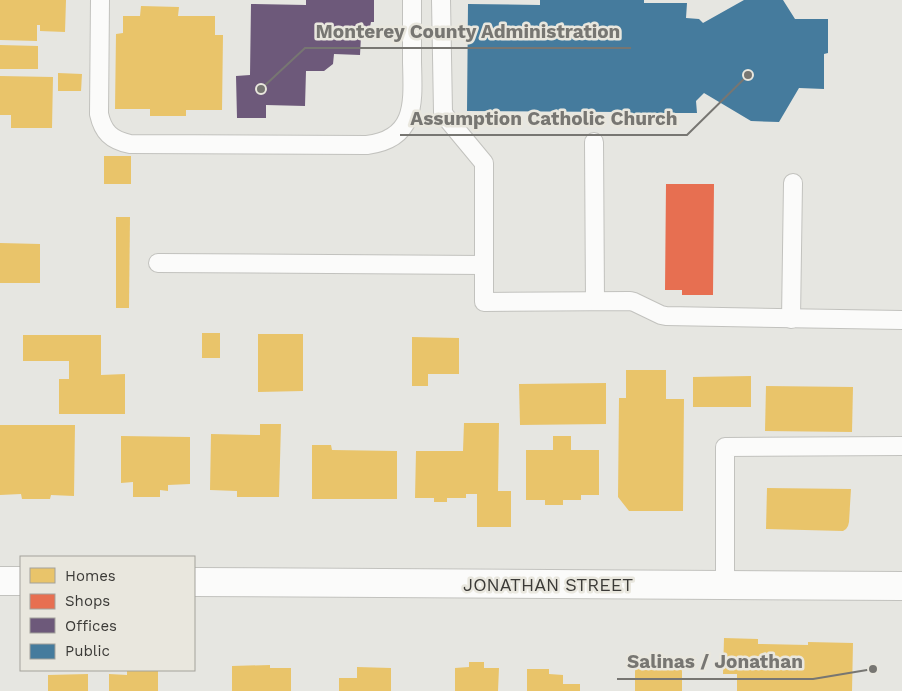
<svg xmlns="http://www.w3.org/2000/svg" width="902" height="691" viewBox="0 0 902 691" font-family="'Work Sans',sans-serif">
<rect width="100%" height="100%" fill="#e6e6e1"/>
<!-- homes -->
<g fill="#e9c46a">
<polygon points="0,0 66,0 65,32 40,31 40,25 37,25 37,41 0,40"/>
<polygon points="141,6 179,7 178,16 215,16 215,35 223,35 222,110 186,110 186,116 150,116 150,109 115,109 116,34 123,33 123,16 140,16"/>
<polygon points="0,45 38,46 38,69 0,69"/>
<polygon points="58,73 82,74 81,91 58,91"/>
<polygon points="0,76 53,77 52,128 11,128 11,115 0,115"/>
<rect x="104" y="156" width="27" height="28"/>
<polygon points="116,217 130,217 129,308 116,308"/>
<polygon points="0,243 40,244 40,283 0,283"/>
<rect x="202" y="333" width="18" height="25"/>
<polygon points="258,334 303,334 303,391 258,392"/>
<polygon points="23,335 101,335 101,375 125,374 125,414 59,414 59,379 69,379 69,361 23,361"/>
<polygon points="412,337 459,338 459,374 428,374 428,386 412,386"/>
<polygon points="626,370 666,370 666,399 684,399 683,511 629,511 618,497 619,398 626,398"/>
<polygon points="751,376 751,407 693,407 693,377"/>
<polygon points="606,383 606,424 520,425 519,384"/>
<polygon points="766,386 853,387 852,432 765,431"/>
<polygon points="464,423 499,423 498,491 511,491 511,527 477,527 477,494 466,494 466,498 447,498 447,502 434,502 434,498 415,498 416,451 463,451"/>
<polygon points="260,424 281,424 279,497 237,497 237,491 210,490 211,434 260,435"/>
<polygon points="0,425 75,425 74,496 51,495 50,499 22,499 21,494 0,495"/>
<polygon points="121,436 190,437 190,484 168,485 168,491 160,490 160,497 133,497 133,482 121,483"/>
<polygon points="553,436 571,436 571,450 599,450 599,495 581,495 581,500 563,500 563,505 545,505 545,500 526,500 526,450 553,450"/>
<polygon points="312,445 331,445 332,450 397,451 397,499 312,499"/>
<polygon points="767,488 851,489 849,522 848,526 846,529 843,531 766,529"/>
<polygon points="724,638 758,639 758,644 808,645 808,642 853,643 852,691 737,691 737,674 723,674"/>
<polygon points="469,662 484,662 484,668 499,668 498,691 455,691 455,668 469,667"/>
<polygon points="650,663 668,663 668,668 682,667 682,691 635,691 635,666 650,667"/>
<polygon points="270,665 270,668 291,668 291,691 232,691 232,666"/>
<polygon points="357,667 391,668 391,691 339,691 339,678 357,678"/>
<polygon points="527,669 549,669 549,674 563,675 563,684 580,684 580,691 527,691"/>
<polygon points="127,670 158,670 158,691 109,691 109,674 127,675"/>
<polygon points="88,674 88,691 48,691 48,675"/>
</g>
<!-- shops -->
<polygon fill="#e76f51" points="666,184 714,184 713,295 682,295 682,290 665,290"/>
<!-- offices -->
<polygon fill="#6d597a" points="306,0 374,0 374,22 371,22 369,31 361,36 360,55 334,54 333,64 324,71 306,71 305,106 266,105 266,118 237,118 236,76 250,75 251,4 306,5"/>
<!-- public -->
<polygon fill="#457b9d" points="540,0 644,0 644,3 687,3 686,18 699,19 703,23 744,0 783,0 795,19 828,19 828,53 824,54 824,89 799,88 779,122 751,121 704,93 696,101 697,113 641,113 642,120 623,120 622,112 467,111 468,4 540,5"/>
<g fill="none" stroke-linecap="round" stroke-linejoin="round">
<!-- service casing -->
<g stroke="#c2c2be" stroke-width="20">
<g id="service">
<path d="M100,0L99,114C103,132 111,140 130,144L367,145C417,139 413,101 412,62C412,41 412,21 412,0"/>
<polyline points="441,0 443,112 445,116 484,163 484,302 630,301 634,302 661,315 666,316 902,320"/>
<polyline points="594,142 595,301"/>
<polyline points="158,263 484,265"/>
<polyline points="791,319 793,183"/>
<polyline points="725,586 725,447 902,446"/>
</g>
</g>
<!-- minor casing -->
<g stroke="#c2c2be" stroke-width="30">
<g id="minor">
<polyline points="0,581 21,581"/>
<polyline points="194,582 902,586"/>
</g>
</g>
<!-- service -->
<use href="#service" stroke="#fbfbfa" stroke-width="18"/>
<!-- minor -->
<use href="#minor" stroke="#fbfbfa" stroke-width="28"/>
</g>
<g text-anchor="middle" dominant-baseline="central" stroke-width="5" stroke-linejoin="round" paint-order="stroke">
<!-- street labels -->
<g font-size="18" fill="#3b3a37" stroke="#e9e7de">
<text x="548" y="584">JONATHAN STREET</text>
</g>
</g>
<!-- callouts -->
<path fill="none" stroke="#777672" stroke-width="2" d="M261 89L305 48H631M748 75L687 135H400M873 669L813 679H617"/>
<g fill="#777672" stroke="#e9e7de" stroke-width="2">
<circle cx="261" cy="89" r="5"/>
<circle cx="748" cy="75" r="5"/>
<circle cx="873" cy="669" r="5"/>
</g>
<g font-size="19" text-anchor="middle" font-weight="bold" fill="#777672" stroke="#e9e7de" stroke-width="5" stroke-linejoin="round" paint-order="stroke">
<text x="468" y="38">Monterey County Administration</text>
<text x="544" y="125">Assumption Catholic Church</text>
<text x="715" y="668">Salinas / Jonathan</text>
</g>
<!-- legend -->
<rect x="20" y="556" width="175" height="115" fill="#e9e7de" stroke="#a3a29b"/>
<rect x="30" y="568" width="25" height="15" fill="#e9c46a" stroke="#a3a29b"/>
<text x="65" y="581" font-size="15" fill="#3b3a37">Homes</text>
<rect x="30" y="594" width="25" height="15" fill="#e76f51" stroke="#a3a29b"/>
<text x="65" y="606" font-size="15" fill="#3b3a37">Shops</text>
<rect x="30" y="618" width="25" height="15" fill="#6d597a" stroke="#a3a29b"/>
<text x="65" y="631" font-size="15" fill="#3b3a37">Offices</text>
<rect x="30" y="644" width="25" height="15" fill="#457b9d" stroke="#a3a29b"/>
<text x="65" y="656" font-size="15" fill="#3b3a37">Public</text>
</svg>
